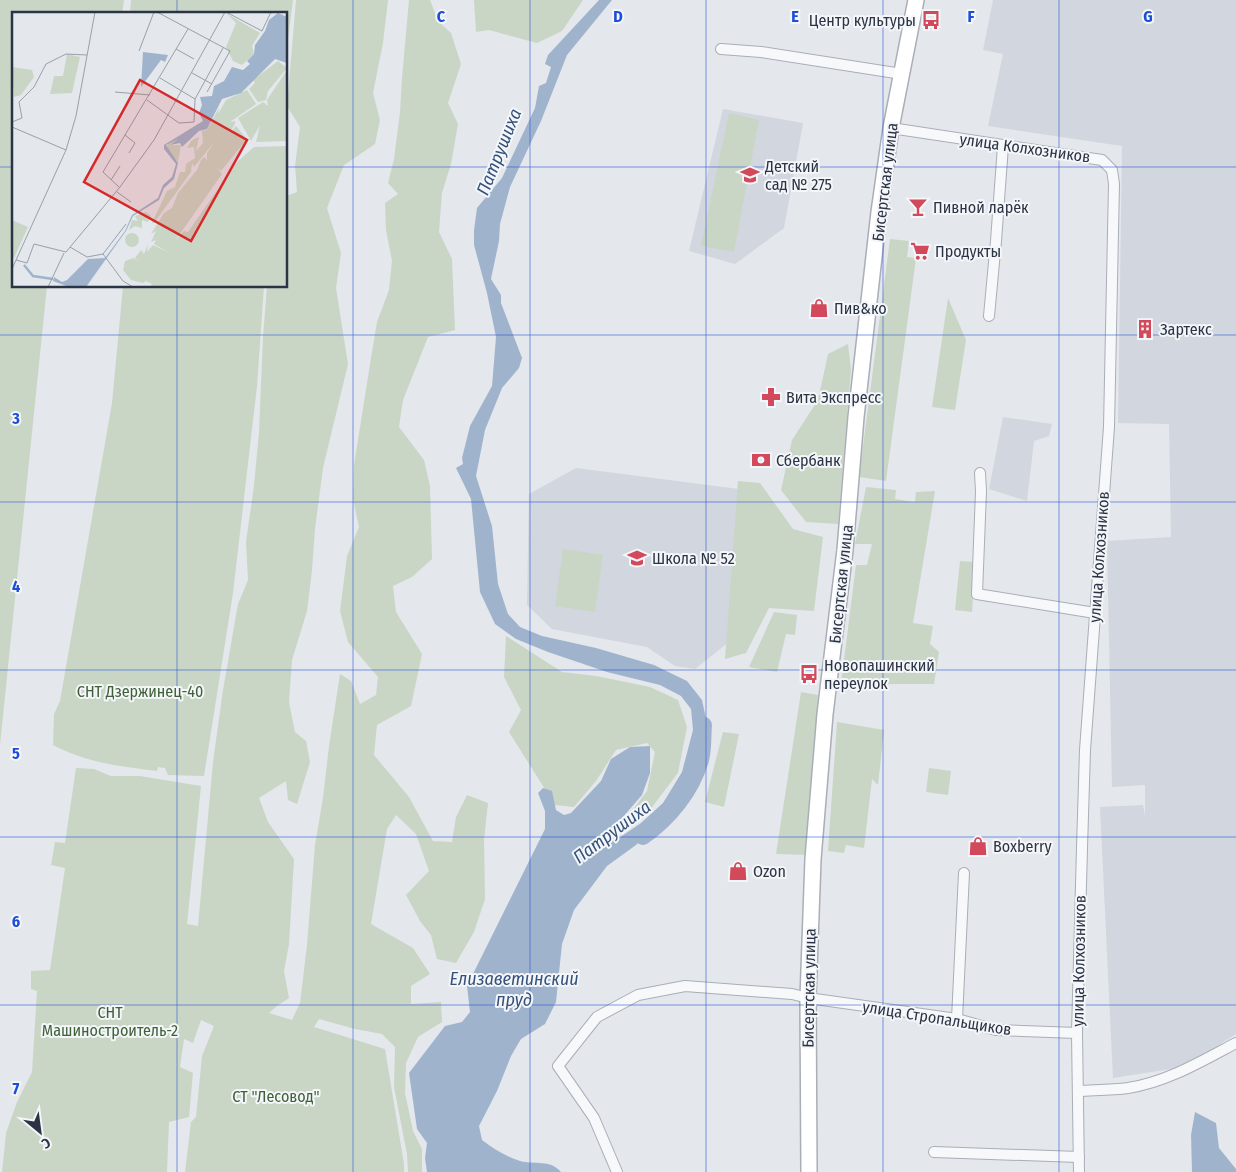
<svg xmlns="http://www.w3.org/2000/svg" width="1236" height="1172" viewBox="0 0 1236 1172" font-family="'Fira Sans Condensed',sans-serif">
<rect width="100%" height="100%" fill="#e4e7ec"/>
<!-- built -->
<g fill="#d2d6de">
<polygon points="993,0 1236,0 1236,1034 1184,1067 1113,1078 1100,807 1143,805 1145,816 1145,785 1112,787 1107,541 1171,537 1169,424 1118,423 1122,146 988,126 1003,54 983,50"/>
<polygon points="723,109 803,123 784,228 735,264 689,251"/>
<polygon points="1003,417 1052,424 1049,436 1034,441 1027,501 989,489"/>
<polygon points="576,468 739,489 739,634 695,669 675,666 647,647 552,629 527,605 529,494"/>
</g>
<!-- green -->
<g fill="#c9d6c5">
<polygon points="0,0 124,0 122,14 14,14 14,286 47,286 0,745"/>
<polygon points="131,0 293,0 286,55 286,14 130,14"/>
<polygon points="296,0 388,0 383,43 373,93 380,120 375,144 344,165 327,208 341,253 336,288 348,364 323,468 315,529 312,570 307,611 292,660 289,702 295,732 306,741 310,762 297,804 288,800 286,781 259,798 268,822 294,859 289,944 284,971 289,998 277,1006 269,1013 292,1020 300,1003 307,945 315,845 323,798 329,746 340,674 351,681 360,704 376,695 378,677 348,642 340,611 347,556 359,527 353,499 354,465 371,358 377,322 389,290 392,261 386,230 385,203 398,194 388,183 394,159 400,112 402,78 409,0 430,0 438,21 451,33 461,64 448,103 458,124 451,164 442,193 439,232 452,259 455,330 428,337 403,400 399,427 424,460 430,486 432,559 412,577 393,586 396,612 422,654 411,706 377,725 374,755 409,797 433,841 452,842 456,817 467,795 488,803 484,840 485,899 474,932 456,963 437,959 431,935 420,921 406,895 429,871 416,834 396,815 387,829 371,924 413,948 430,974 411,986 411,1004 441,1002 442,1022 418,1037 406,1063 405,1093 413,1131 422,1149 422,1172 408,1172 407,1154 394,1087 395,1047 382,1034 355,1029 319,1019 314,1027 385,1049 404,1164 404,1172 185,1172 191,1122 196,1117 202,1056 214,1026 201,1020 193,1043 184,1039 180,1067 193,1073 189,1117 169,1122 167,1172 2,1172 6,1133 17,1102 32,1072 37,991 31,989 31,971 50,970 65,868 51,865 55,842 65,843 76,768 94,769 111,776 140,776 201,786 187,924 198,926 213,762 223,690 238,604 248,580 246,542 254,486 259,432 263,337 267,286 286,286 286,196 297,192 295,166 300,127 287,106"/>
<polygon points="474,0 583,0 562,31 537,43 489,30 476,32"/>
<polygon points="729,113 759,120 734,252 701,246"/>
<polygon points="890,239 909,241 907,257 916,258 886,481 859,477"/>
<path d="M123,286H264L257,386L233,593L204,776L168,775L165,768L158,767L157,771C122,767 84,762 53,745L54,714L60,701L112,403Z"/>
<polygon points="948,298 966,340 955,410 932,407"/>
<polygon points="848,344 851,370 838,524 806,522 781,490 792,440 818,400 828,354"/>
<polygon points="738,481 760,483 793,529 823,537 814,611 769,608 746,653 725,659"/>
<polygon points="866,487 896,490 895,499 915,502 916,492 935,491 913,623 933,626 930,644 939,652 934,684 841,684 856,565 867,565 872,544 855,544"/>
<polygon points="563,549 603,555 595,612 555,606"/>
<polygon points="960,561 975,562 972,612 955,610"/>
<polygon points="774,612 797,615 795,635 786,634 777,672 749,667"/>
<polygon points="506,636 562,672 596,676 650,687 678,700 687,727 678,773 646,815 612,837 647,791 655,752 647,743 616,750 596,781 574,807 555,805 509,732 521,710 504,677"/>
<polygon points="801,692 818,695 808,855 776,854"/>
<polygon points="837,722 884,730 878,785 872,779 864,848 846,845 844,853 828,851"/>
<polygon points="723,732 739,734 724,807 705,802"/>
<polygon points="929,768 951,771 948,795 926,792"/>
</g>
<!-- water -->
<g fill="#9fb4cc">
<path d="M599,0H612L567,55L541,121L510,187L500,224L499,241L491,279L501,295V303L522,358L519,368L502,388L485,430L476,476L492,526L498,584L508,614L520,627L542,636L596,648L654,665L687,681L702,700L707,723L699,766L690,785L675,808L636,845L607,866L574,910L562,944L556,1002L545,1024L521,1039L511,1056L497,1091L479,1126L482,1140C494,1149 505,1156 520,1161C535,1165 550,1159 561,1172H427L425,1158L427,1143L417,1129L409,1073L445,1026L462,1022L470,1012L467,986L545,829V811L538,793L543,788L552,791L556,810L564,815L571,813L601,781L611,759L630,747L650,746V773L642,795L609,833L606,840H616L641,823L663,803L682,772L693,730L691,709L681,696L660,685L607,672L548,652L516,639L495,624L480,592L471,499L456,468L463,464L462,458L470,426L492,386L496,337L487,293L474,245V230L477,208L502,178L535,108L539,86L546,83L551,67L545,64L548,55Z"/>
<polygon points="1195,1112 1216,1123 1219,1148 1236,1169 1236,1172 1192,1172 1191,1135"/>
</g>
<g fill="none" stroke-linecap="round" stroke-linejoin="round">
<!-- river -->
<path stroke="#9fb4cc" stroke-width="16" d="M643,837C669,819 692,791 701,760C704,749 703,736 704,725"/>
<!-- minor casing -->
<g stroke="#a9aeb7" stroke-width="12">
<g id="minor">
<polyline points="721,49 761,52 902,74"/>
<polyline points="891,128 1102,160 1112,170 1114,184 1109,427 1085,750 1082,848 1077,1033 1079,1172"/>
<polyline points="989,316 996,241 1003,146"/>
<polyline points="980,473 981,491 977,594 1095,613"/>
<polyline points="957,1019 964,873"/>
<path d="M1078,1091C1095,1090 1112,1090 1128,1088C1167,1082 1202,1061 1236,1043"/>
<polyline points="934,1152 1079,1157"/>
<polyline points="617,1172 594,1118 558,1066 597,1017 638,995 685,986 792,994 808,998 957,1019 996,1030 1077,1033"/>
</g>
</g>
<!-- secondary casing -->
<g stroke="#a9aeb7" stroke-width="18">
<polyline id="secondary" points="809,1172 808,998 813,859 825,714 845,550 856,417 879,212 891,128 916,0"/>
</g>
<!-- minor -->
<use href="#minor" stroke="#f7f8fa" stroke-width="10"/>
<!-- secondary -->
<use href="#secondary" stroke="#fff" stroke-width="15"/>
</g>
<!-- grid -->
<path fill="none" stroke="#1d4ed8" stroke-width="1" stroke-opacity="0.55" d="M177,0V14M353,0V1172M530,0V1172M706,0V1172M883,0V1172M1059,0V1172M0,167H14M286,167H1236M177,286V1172M0,335H1236M0,502H1236M0,670H1236M0,837H1236M0,1005H1236"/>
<!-- icons -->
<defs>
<g id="bus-bare" transform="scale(1.5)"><path d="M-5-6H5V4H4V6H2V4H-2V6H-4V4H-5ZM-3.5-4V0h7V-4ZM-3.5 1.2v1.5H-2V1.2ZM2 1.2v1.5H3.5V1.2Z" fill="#d1495b" stroke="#f4f6f9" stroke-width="2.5" paint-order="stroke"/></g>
<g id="school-bare" transform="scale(1.5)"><path d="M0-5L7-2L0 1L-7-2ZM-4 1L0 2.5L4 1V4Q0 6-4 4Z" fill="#d1495b" stroke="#f4f6f9" stroke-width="2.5" paint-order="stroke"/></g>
<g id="bar-bare" transform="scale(1.5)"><path d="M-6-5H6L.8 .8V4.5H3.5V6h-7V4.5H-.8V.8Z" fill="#d1495b" stroke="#f4f6f9" stroke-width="2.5" paint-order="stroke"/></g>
<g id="supermarket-bare" transform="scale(1.5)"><path d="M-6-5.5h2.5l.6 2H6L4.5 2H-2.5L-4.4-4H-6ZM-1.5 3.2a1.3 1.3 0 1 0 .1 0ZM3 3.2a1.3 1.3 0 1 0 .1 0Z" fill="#d1495b" stroke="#f4f6f9" stroke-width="2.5" paint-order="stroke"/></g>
<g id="shop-bare" transform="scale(1.5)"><path d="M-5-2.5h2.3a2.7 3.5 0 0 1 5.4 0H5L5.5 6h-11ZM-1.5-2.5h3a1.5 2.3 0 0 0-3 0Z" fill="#d1495b" stroke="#f4f6f9" stroke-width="2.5" paint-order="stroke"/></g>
<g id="building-bare" transform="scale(1.5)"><path d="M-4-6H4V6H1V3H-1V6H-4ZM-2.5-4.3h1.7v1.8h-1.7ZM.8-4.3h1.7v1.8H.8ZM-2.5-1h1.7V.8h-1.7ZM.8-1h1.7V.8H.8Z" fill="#d1495b" stroke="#f4f6f9" stroke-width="2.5" paint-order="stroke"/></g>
<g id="pharmacy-bare" transform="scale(1.5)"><path d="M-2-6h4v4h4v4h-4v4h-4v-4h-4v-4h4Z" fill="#d1495b" stroke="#f4f6f9" stroke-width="2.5" paint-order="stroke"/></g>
<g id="bank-bare" transform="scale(1.5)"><path d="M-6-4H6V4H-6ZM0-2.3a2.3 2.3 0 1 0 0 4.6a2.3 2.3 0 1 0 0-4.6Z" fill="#d1495b" stroke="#f4f6f9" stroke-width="2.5" paint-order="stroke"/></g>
</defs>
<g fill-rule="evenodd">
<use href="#bus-bare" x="931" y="20"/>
<use href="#school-bare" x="750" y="175"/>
<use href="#bar-bare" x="918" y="207"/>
<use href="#supermarket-bare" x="920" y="251"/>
<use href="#shop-bare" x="819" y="308"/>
<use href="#building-bare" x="1145" y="329"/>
<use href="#pharmacy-bare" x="771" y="397"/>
<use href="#bank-bare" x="761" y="460"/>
<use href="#school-bare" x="637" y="558"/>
<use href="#bus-bare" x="809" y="674"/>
<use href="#shop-bare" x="978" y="846"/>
<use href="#shop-bare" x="738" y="871"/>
</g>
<g text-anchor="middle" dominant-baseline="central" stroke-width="4" stroke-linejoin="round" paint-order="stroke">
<!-- poi labels -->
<g font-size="16" fill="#2b3445" stroke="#f4f6f9" text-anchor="start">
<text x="916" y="20" text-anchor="end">Центр культуры</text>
<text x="765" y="166">Детский<tspan x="765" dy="18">сад № 275</tspan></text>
<text x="933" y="207">Пивной ларёк</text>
<text x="935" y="251">Продукты</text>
<text x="834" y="308">Пив&amp;ко</text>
<text x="1160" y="329">Зартекс</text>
<text x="786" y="397">Вита Экспресс</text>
<text x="776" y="460">Сбербанк</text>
<text x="652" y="558">Школа № 52</text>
<text x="824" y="665">Новопашинский<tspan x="824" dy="18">переулок</tspan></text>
<text x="993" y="846">Boxberry</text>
<text x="753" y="871">Ozon</text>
</g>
<!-- street labels -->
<g font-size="16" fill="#2b3445" stroke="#f4f6f9">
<text transform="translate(1025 148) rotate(8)">улица Колхозников</text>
<text transform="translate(885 182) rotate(-83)">Бисертская улица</text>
<text transform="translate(1099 557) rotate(-86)">улица Колхозников</text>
<text transform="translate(841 584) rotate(-84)">Бисертская улица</text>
<text transform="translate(1079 961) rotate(-89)">улица Колхозников</text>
<text transform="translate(809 988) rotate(-89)">Бисертская улица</text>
<text transform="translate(937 1018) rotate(9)">улица Стропальщиков</text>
</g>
<!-- park labels -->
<g font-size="16" fill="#3f6138" stroke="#f4f6f9">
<text x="140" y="691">СНТ Дзержинец-40</text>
<text x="110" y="1012">СНТ<tspan x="110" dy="18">Машиностроитель-2</tspan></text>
<text x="276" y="1096">СТ "Лесовод"</text>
</g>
<!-- water labels -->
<g font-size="18" font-style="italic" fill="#34527a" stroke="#f4f6f9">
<text transform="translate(499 152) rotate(-68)">Патрушиха</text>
<text transform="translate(612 832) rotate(-37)">Патрушиха</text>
<text x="514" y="979">Елизаветинский<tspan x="514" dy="21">пруд</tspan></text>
</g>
</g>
<!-- overview -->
<g transform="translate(12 12)">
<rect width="275" height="275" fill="#e4e7ec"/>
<path d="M214,1L248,21L240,34L242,42L230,53L221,49L214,35L224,11ZM55,42L68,45L60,81L38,82L42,64H51ZM266,49L275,56L256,79L254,88L246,90L237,77L243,71L241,68ZM0,55L20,58L22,65L9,83L2,85ZM275,58V129L244,130L248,113L239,129L226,106L251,90L256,94L255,88ZM235,78L244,92L218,110L223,109V112L216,123L224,114L235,127L209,159L204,155L210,162L163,229L172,219L176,220L225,150L242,135L275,134V275H138L140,272L134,269L131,271L119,268L111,258L113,249L122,246L128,251L123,246L129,238L132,242L136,232L135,240L141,233L156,240L142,232L144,228L139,230L144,219L139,222L152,201L160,196L166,181L185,158L189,148L192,145L195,148V141L204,128L182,155L180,151L179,160L142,211H140L155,179L163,175L168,160H173L174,152L183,146L182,135L175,136L180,128L187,125L184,139L191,131L190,119L195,118L207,96L206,102L214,88ZM166,127L158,133H169L166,150L154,136L157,130ZM134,200L139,204L136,210L130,208V216L123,214L117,218L120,208L126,209L123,204ZM0,208L16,215L2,246L0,245ZM113 228a7 7 0 1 1 14 0a7 7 0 1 1-14 0Z" fill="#c9d6c5"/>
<path d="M266,1L275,5V51L263,47L229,81L210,87L195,117L187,119L170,135L168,131L158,133L166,127L154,133L166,151L162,167L152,176L147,188L121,204L114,219L74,275H57L41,269L42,265L50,270L55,268L76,247L93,246L113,219L120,203L146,186L151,173L160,165L164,152L152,137V133L191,109L187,101L190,93L188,85L200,84L202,74L212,69L220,55L231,58L238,52L235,49L242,42L243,33L253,19L257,8ZM131,40L156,43L153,50L149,48L129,75Z" fill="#9fb4cc"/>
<path fill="none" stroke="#9fb4cc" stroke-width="2.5" d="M12,253L21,264L41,267"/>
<path fill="none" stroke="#9a9fa9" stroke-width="1" d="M145,0L218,39L195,80M214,0L250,19L259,0M164,37L182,47M127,39L142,0M180,61L200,72M148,66L183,87M103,80L138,83M135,88L167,111L182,110L183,87L211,36M0,110L10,106L7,90L22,75L34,52L54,42L75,43M0,115L54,138M113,123L123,131L117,141M99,168L108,154M107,175L91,160L176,17M105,180L119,190M58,235L75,245L91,242L114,212M91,242L111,269L121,275M4,248L15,251L22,232L54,240L108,175L142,128L213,0M0,257L54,138L64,104L83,0M36,275L52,241"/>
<path fill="#d62828" fill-opacity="0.15" stroke="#d62828" stroke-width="2.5" d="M128,68L235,128L179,229L72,170Z"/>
<rect width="275" height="275" fill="none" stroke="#2b3445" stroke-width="2.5"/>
</g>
<g font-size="16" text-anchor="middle" font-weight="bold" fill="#1d4ed8" stroke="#f4f6f9" stroke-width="4" stroke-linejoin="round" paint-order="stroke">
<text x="441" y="22">C</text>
<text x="618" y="22">D</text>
<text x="795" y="22">E</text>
<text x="971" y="22">F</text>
<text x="1148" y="22">G</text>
<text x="16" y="424">3</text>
<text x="16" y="592">4</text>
<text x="16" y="759">5</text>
<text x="16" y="927">6</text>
<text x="16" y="1094">7</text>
</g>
<!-- north arrow -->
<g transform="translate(40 1132) rotate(151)" stroke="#f4f6f9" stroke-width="4" paint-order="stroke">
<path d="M0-4L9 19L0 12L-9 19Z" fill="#2b3445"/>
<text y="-8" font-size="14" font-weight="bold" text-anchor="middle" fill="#2b3445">С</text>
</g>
</svg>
